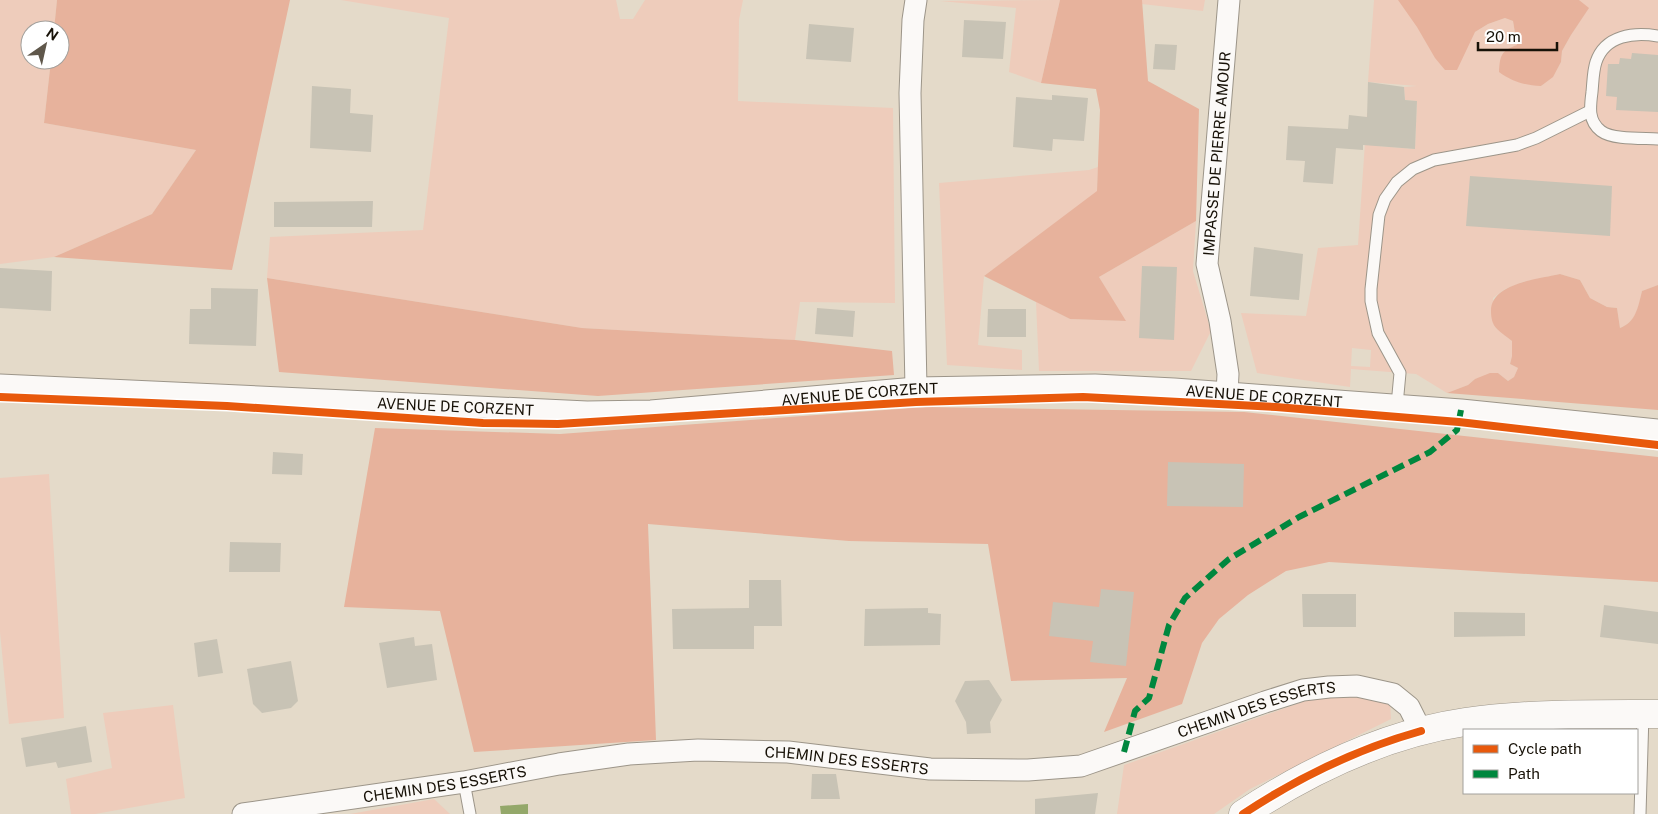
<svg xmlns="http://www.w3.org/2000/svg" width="1658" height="814" viewBox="0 0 1658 814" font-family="'Public Sans',sans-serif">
<rect width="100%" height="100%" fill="#e4dac9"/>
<!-- green -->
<g fill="#ecb" fill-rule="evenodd">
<polygon points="0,0 57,0 54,30 30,30 30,60 51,60 44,123 196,150 152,214 54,257 0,264"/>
<polygon points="341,0 616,0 620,19 633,19 645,0 743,0 739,20 738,101 893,108 895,303 800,302 795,340 582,328 267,278 270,237 423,230 449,18"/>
<polygon points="1060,0 1041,83 1009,72 1016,8 940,1"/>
<polygon points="1142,0 1205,0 1203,11 1142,4"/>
<path d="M1374,0H1444L1435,57L1488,24L1505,18L1513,21L1517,45L1541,86L1553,76L1561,62L1562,51L1571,35L1588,9L1579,0H1658V285L1642,291C1638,308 1637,321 1620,328L1617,308L1607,307L1590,298L1580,280L1560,274L1523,282L1505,289L1493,298L1496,328L1512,341V356L1510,364L1518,368L1514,377L1508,381L1498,373L1475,379L1468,385L1447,393L1416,374L1351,369L1350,387L1257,373L1241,313L1306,316L1318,248L1358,245L1367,113L1376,114L1378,146L1415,149L1417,101L1405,100L1404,87L1417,86L1368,82ZM1352,348L1371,350L1370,367L1351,366Z"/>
<polygon points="1098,167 1097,192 984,276 978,345 1022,350 1022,370 947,365 939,183 1089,170"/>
<polygon points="1196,221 1193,271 1211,331 1191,371 1039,371 1036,302 1070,319 1125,321 1099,277"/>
<polygon points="49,474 64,718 9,724 0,632 0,478"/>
<polygon points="1346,696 1390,701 1391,719 1250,789 1214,814 1117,814 1124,765 1308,700"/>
<polygon points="173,705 185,798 95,814 71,814 66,779 112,768 103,713"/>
<polygon points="434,799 450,814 350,814"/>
</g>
<!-- forest -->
<g fill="#e7b29c">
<polygon points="57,0 290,0 232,270 54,257 152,214 196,150 44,123 51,60 60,60 60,30 54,30"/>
<polygon points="1060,0 1142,0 1148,81 1199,109 1196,221 1099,277 1126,321 1070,319 984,276 1097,191 1100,110 1096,89 1041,83"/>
<path d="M1398,0H1579L1589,8L1571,35L1562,51L1561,62L1553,77L1541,86C1524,85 1513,82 1499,72C1500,55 1501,51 1517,45L1513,21L1505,18L1488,24L1475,32L1457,70H1445L1435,58L1417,27Z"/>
<path d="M1560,274L1580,280L1590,298L1607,307L1617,308L1620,328C1636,322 1638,307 1642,291L1658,285V410L1447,393L1468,385L1475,379L1490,373H1498L1508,381L1514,377L1518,368L1510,364L1512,356V341C1507,337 1501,333 1497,329C1492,324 1491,317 1491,311C1491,283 1539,279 1560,274Z"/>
<polygon points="267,278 582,328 795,340 892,351 894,375 598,396 279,372"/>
<polygon points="926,407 1244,412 1658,457 1658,582 1329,562 1286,571 1248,595 1219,619 1202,643 1182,704 1104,732 1127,678 1011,681 988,544 849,541 648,524 656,740 474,752 440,611 344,607 375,428 560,434"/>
</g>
<!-- water -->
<polygon fill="#94a86a" points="528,804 528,814 501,814 500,806"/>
<!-- building -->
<g fill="#c8c3b5">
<polygon points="964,20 1006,22 1003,59 962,57"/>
<polygon points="809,24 854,28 851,62 806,59"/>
<polygon points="1155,44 1177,45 1175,70 1153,69"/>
<polygon points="1632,53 1658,55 1658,112 1616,110 1617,97 1606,96 1608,64 1619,64 1620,58 1631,59"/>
<polygon points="1368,82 1404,87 1405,100 1417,101 1415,149 1363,145 1363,150 1336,148 1333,184 1303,182 1305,161 1286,160 1288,126 1348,129 1349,115 1367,117"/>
<polygon points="312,86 351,89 350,113 373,115 371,152 310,148"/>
<polygon points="1052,95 1088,98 1084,141 1053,139 1052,151 1013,147 1016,97 1052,100"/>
<polygon points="1470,176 1612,186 1610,236 1466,226"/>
<polygon points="373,201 372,227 274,227 274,202"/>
<polygon points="1254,247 1303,254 1299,300 1250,296"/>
<polygon points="1142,266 1177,267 1174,340 1139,338"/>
<polygon points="0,268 52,271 51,311 0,308"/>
<polygon points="211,288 258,289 256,346 189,344 190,309 211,309"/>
<polygon points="817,308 855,311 853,337 815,334"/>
<polygon points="988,309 1026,309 1026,337 987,337"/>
<polygon points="273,452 303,454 302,475 272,474"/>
<polygon points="1168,462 1244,464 1243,507 1167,506"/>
<polygon points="230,542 281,543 280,572 229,572"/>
<polygon points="749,580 781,580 782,626 754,626 754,649 673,649 672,609 749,608"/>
<polygon points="1101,589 1134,592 1126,666 1090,662 1093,641 1049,636 1053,602 1099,607"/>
<polygon points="1302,594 1356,594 1356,627 1303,627"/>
<polygon points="1604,605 1658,612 1658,644 1600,637"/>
<polygon points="928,608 928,613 941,614 940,645 864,646 865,609"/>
<polygon points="1454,612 1525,613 1525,636 1454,637"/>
<polygon points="414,637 415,646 432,644 437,680 387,688 379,643"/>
<polygon points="217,639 223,673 198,677 194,643"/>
<polygon points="291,661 298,701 291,708 262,713 253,704 247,669"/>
<polygon points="989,680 1002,700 990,722 991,733 967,734 966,722 955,701 965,681"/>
<polygon points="86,726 92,762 58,768 56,762 26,767 21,738"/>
<polygon points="812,774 836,774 840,799 811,799"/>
<polygon points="1098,793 1095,814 1035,814 1035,799"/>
</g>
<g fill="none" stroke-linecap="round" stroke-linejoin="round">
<!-- service casing -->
<g stroke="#9c9589" stroke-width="13">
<g id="service">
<path d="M1658,36C1634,32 1605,35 1596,62C1593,71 1593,82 1592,92C1590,107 1588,121 1601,131C1613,140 1643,138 1658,139"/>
<polyline points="1397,405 1400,373 1378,333 1371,301 1371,289 1379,215 1385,199 1397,182 1413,169 1434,160 1517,145 1536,138 1590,111"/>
<polyline points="464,782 470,814"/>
<polyline points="1640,814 1643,714"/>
</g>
</g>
<!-- minor casing -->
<g stroke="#9c9589" stroke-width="23">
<g id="minor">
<path id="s1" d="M0,385L587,412L651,411L916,388L1095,385L1174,389L1461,410L1658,430"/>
<polyline points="916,388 910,93 913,20 916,0"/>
<path id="s2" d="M1227,393L1228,374L1220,321L1207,264L1229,0"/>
<path id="s3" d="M243,814L464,782L559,764L629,754L698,750L788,752L930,769L1028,770L1081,766L1265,702L1303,690L1329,687L1357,686L1393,694L1409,707L1421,731"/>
</g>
</g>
<!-- tertiary casing -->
<g stroke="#9c9589" stroke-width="29">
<path id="tertiary" d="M1243,814C1310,770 1384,734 1465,722C1528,713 1594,714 1658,714"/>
</g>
<!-- service -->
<use href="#service" stroke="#fbf9f7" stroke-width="11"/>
<!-- minor -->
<use href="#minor" stroke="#fbf9f7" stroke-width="21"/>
<!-- tertiary -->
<use href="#tertiary" stroke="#fbf9f7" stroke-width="28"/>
<!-- quiet -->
<polyline stroke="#00873e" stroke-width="6" stroke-dasharray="12 6" stroke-linecap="butt" points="1124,752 1135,711 1149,698 1169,625 1185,598 1229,559 1299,517 1430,452 1457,430 1461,410"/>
<!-- cycleway casing -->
<g stroke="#fff" stroke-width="11">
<g id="cycleway">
<polyline points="0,397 227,406 483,423 558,424 916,402 1083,397 1276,407 1459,422 1658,445"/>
<path d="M1243,814C1299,777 1357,749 1421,731"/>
</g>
</g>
<!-- cycleway -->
<use href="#cycleway" stroke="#e8590c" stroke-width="8"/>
</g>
<g text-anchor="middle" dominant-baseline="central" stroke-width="4" stroke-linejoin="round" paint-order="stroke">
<!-- street labels -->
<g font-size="15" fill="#171107" stroke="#fff">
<text stroke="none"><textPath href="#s2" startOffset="242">IMPASSE DE PIERRE AMOUR</textPath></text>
<text stroke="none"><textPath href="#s1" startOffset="861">AVENUE DE CORZENT</textPath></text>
<text stroke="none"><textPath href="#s1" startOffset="1266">AVENUE DE CORZENT</textPath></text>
<text stroke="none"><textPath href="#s1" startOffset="456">AVENUE DE CORZENT</textPath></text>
<text stroke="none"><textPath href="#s3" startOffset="1029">CHEMIN DES ESSERTS</textPath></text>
<text stroke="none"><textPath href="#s3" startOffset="609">CHEMIN DES ESSERTS</textPath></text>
<text stroke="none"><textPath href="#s3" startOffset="204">CHEMIN DES ESSERTS</textPath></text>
</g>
</g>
<!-- legend -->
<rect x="1463" y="729" width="175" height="65" fill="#ffffff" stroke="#a2a09c"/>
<rect x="1473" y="745" width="25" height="8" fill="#e8590c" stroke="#a2a09c"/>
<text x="1508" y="754" font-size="15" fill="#171107">Cycle path</text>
<rect x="1473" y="770" width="25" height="8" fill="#00873e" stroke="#a2a09c"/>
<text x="1508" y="779" font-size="15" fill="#171107">Path</text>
<!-- north arrow -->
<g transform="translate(45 45) rotate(34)"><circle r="24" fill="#ffffff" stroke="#a2a09c"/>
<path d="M0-4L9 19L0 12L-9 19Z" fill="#5f574b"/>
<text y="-8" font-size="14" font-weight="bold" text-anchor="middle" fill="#171107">N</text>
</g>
<!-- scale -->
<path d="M1478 42v8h79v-8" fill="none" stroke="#171107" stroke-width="2.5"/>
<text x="1486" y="42" font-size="15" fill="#171107" stroke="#ffffff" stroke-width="4" paint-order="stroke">20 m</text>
</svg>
